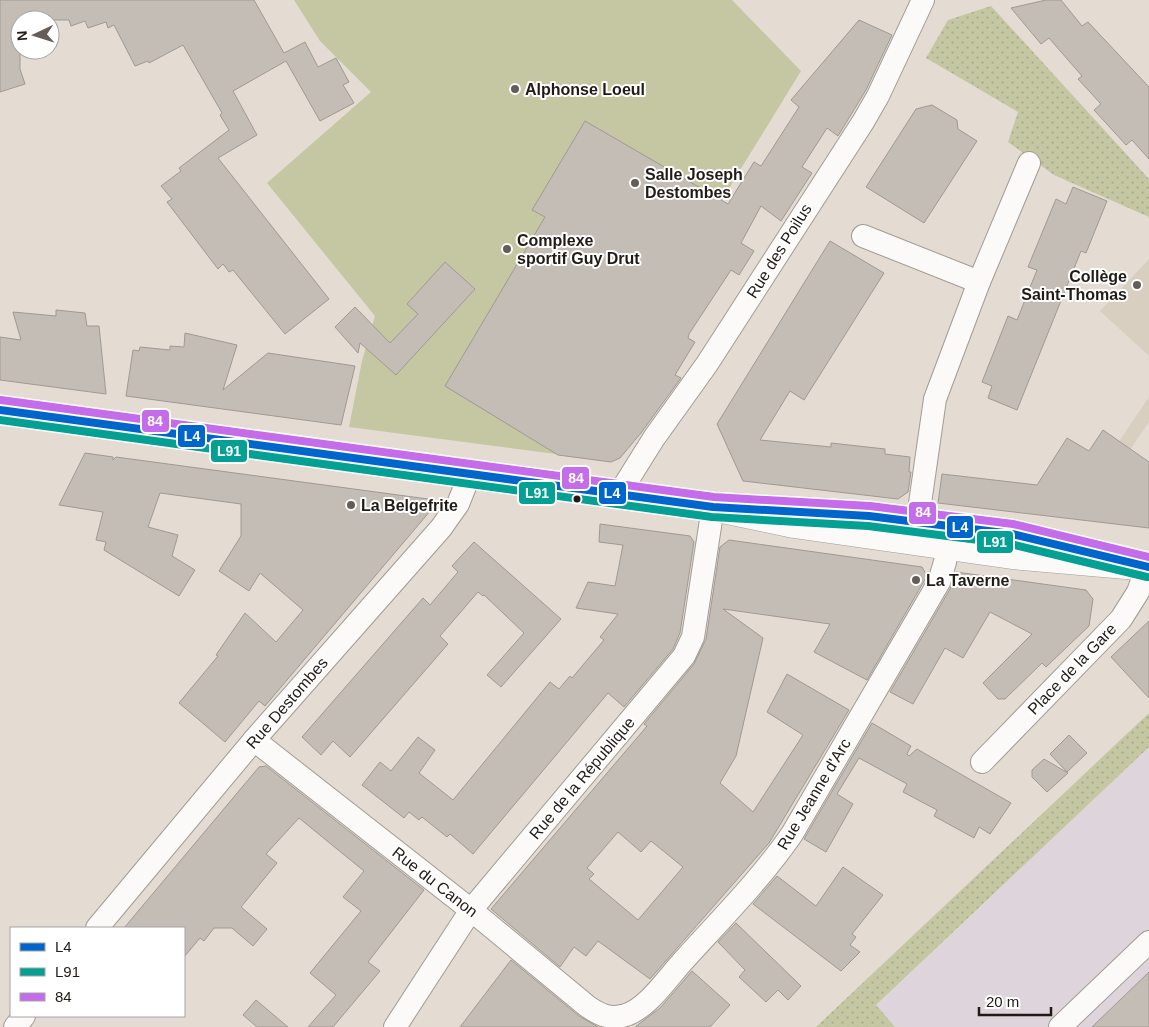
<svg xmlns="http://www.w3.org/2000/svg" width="1149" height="1027" viewBox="0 0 1149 1027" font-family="Helvetica,sans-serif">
<defs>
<pattern id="grass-dots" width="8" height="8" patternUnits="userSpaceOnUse" patternTransform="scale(1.25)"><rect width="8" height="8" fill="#c4c7a2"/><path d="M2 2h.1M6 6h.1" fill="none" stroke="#a8aa8b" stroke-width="1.8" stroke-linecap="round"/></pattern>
</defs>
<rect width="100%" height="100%" fill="#e4dbd3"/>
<!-- commercial -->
<polygon fill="#ded5dc" points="1149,747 1149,1027 895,1027 876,1006"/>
<!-- education -->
<g fill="#d9cfc1">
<polygon points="1149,259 1149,356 1100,311"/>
<polygon points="1149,397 1149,422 1116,470 1091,521 1076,520 1105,462"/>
</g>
<!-- grass -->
<g fill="url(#grass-dots)">
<polygon points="991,6 1149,179 1149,217 1054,175 1008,142 1018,112 926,58 948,20"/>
<polygon points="1149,713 1149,747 876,1005 895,1027 816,1027"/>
</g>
<!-- pitch -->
<polygon fill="#c4c7a2" points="294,0 732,0 801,71 737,175 571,456 349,427 362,361 375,316 267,183 371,92 320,41"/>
<!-- building -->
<g fill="#c4bdb6" stroke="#a09993" fill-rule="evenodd">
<polygon points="0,0 254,0 284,53 305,42 318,67 336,58 349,82 343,85 354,103 320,121 286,61 233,91 257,135 218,158 329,299 285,334 233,270 229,272 223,264 218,269 167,202 172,199 161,186 181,171 179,168 229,130 220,115 222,113 183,45 149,63 148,61 135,66 114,25 108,28 106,22 88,28 85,21 71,26 69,20 20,20 20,50 25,50 20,52 20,69 25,84 0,92"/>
<polygon points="1046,0 1061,0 1082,26 1088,22 1149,87 1149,159 1132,140 1126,145 1094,110 1101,104 1078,79 1082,76 1049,38 1041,44 1011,8"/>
<polygon points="859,20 892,35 866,90 838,136 827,128 802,167 812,173 781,221 761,206 741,243 754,251 739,275 731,270 689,334 688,338 695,342 675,375 681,378 641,433 620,458 611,462 558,455 445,386 545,217 532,210 585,121 728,204 754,162 761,166 799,107 791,100"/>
<polygon points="932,105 957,120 958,129 977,141 924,223 866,187 916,109"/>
<polygon points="1073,187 1107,201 1086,253 1081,251 1017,410 988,398 992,386 982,382 1008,316 1017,320 1037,270 1028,267 1056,199 1066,204"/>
<polygon points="830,241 884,273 804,400 790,391 760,440 831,447 831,443 885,449 885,454 910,457 909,472 911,472 908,492 898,499 743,481 717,424"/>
<polygon points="445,262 475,289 396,375 360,343 358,353 335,327 355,307 390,343 418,314 407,304"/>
<polygon points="56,310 85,313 87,326 99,326 106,394 0,380 0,337 21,340 13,312 56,316"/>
<polygon points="185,333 237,345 223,390 268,353 355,366 341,425 126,396 133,350 139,351 140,347 170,350 170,346 184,347"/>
<polygon points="1103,430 1149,462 1149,528 938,503 942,474 1037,485 1067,438 1089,451"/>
<polygon points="85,453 113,457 113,460 116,457 428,499 431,510 265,706 259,701 225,742 179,703 218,656 216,655 245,613 276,642 303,610 260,573 249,591 219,571 241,536 241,504 160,493 148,527 178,535 172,556 195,570 179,596 104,550 106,542 96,540 103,512 59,505"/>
<polygon points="600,524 690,536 694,542 680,633 673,649 624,707 608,693 473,854 450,834 447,837 422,817 419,820 409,812 404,818 362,785 380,762 391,771 418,737 435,750 419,773 453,800 550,682 559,689 570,676 572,678 604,640 600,637 618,614 576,608 588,582 615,586 623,545 599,542"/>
<path d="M729,540L922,567L927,576L867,680L814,652L830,624L723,609L763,638L736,756L720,783L753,812L803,735L767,712L787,674L849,710L769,843L650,979L598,941L586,956L574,947L560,967L491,909L642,732L647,726L644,724L694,664L706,639L720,547ZM618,832L641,852L651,841L683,867L638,920L589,879L594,874L587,868Z"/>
<polygon points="474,542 561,619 501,687 487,675 524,633 484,595 483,596 478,592 440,636 448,644 350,757 333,741 321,755 302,737 423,598 430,605 458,572 452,566"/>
<polygon points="956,572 1086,590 1093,599 1089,626 1046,667 1042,663 1005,699 998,699 983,683 1032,634 990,612 963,658 945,648 913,704 890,692 950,589"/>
<polygon points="1149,621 1149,698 1111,657"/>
<polygon points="872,723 911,746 907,754 909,756 917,749 1011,803 990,834 979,827 974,838 934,816 937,810 903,792 907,784 859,758 837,794 853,804 826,852 804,839"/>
<polygon points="1069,735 1087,753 1067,772 1050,754"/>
<polygon points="1044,759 1068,773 1047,792 1032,777 1032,770"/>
<polygon points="266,766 424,890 368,962 380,971 333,1027 308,1027 336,995 310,973 361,911 343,897 364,871 299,818 266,854 277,863 241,907 267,929 253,946 232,928 214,928 204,941 200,938 184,957 184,928 124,928 259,767"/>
<polygon points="843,867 883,895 852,934 856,937 850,945 860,952 841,971 753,904 777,876 816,906"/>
<polygon points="736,923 801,986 788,1000 778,990 766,1002 739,977 745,970 718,942"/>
<polygon points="511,960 579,1016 598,1027 460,1027"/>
<polygon points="692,971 730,1005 710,1027 635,1027 660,1008"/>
<polygon points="1149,972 1149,1027 1092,1027"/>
<polygon points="256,1000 288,1027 257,1027 243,1015"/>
</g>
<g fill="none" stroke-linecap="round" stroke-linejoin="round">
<!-- minor casing -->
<g stroke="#a19b94" stroke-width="24">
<g id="minor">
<polyline points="863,236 979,282"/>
<polyline points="619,494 654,438 707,364 863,122 878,96 923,0"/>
<polyline points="915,538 935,399 979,282 1029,163"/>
<path d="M254,740L471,910L587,1006C600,1015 610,1020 626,1015C649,1007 668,977 684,960C721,919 761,879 792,834L939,582L945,562L951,531"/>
<polyline points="982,762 1121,619 1138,592 1147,567"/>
<polyline points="97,928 254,740 441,528 458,504 470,474"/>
<polyline points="15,1027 24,1016"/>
<polyline points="395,1027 471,910 684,656 693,637 713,507"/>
<polyline points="1060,1027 1149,942"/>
</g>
</g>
<!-- primary casing -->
<g stroke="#a19b94" stroke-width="29">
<g id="primary">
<polyline points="0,410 713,507 794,524 1012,555 1149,567"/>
<polyline points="872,517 1012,534 1073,549"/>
</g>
</g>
<!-- minor -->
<use href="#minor" stroke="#fbfaf8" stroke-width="22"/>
<!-- primary -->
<use href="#primary" stroke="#fbfaf8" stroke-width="28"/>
<!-- bus-1 casing -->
<g stroke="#fff" stroke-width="11">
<polyline id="bus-1" points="0,410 713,507 869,516 1012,534 1149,567"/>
</g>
<!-- bus-2 casing -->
<g stroke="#fff" stroke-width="11">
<polyline id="bus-2" points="0,420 712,517 868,526 1010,544 1147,577"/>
</g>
<!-- bus-3 casing -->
<g stroke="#fff" stroke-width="11">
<polyline id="bus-3" points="1,400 714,497 870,506 1013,524 1149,557"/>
</g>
<!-- bus-1 -->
<use href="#bus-1" stroke="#06c" stroke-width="8"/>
<!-- bus-2 -->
<use href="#bus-2" stroke="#05a094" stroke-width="8"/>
<!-- bus-3 -->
<use href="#bus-3" stroke="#c56ceb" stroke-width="8"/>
</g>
<!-- markers -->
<g fill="#655e58" stroke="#fff" stroke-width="2">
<circle cx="515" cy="89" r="5"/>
<circle cx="635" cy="183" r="5"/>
<circle cx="507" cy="249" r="5"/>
<circle cx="1137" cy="285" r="5"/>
<circle cx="351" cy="505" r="5"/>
<circle cx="916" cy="580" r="5"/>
</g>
<circle fill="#211b16" stroke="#fff" stroke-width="2" cx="577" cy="499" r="4.5"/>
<g text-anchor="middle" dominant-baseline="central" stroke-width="4" stroke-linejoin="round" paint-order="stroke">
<!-- poi labels -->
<g font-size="16" font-weight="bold" fill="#211b16" stroke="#fff" text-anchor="start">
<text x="525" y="89">Alphonse Loeul</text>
<text x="645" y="174">Salle Joseph<tspan x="645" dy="18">Destombes</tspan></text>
<text x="517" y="240">Complexe<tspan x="517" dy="18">sportif Guy Drut</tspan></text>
<text x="1127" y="276" text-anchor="end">Collège<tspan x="1127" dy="18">Saint-Thomas</tspan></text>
<text x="361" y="505">La Belgefrite</text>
<text x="926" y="580">La Taverne</text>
</g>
<!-- street labels -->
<g font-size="16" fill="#211b16" stroke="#fff">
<text transform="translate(779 251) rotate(-58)">Rue des Poilus</text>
<text transform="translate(1072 669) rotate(-46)">Place de la Gare</text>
<text transform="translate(287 703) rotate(-49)">Rue Destombes</text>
<text transform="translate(582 778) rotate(-50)">Rue de la République</text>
<text transform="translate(814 794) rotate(-59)">Rue Jeanne d'Arc</text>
<text transform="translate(435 882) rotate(38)">Rue du Canon</text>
</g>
</g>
<g stroke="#fff" stroke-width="2">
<rect x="141" y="409" width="29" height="24" rx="5" fill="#c56ceb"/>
<rect x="177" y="424" width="29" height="24" rx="5" fill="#06c"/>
<rect x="210" y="439" width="38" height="24" rx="5" fill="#05a094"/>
<rect x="561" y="466" width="29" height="24" rx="5" fill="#c56ceb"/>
<rect x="518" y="481" width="38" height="24" rx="5" fill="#05a094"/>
<rect x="598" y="481" width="29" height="24" rx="5" fill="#06c"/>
<rect x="908" y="501" width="29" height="24" rx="5" fill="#c56ceb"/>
<rect x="946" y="515" width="28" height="24" rx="5" fill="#06c"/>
<rect x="976" y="530" width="38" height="24" rx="5" fill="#05a094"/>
</g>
<g font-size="14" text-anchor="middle" font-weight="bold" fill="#fff">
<text x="155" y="426">84</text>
<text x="192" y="441">L4</text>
<text x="229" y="456">L91</text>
<text x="576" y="483">84</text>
<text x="537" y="498">L91</text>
<text x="612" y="498">L4</text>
<text x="923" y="517">84</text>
<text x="960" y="532">L4</text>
<text x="995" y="547">L91</text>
</g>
<!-- legend -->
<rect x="10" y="927" width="175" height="90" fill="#ffffff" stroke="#a6a4a2"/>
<rect x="20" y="943" width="25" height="8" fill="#0066cc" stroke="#a6a4a2"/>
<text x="55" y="952" font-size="15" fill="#211b16">L4</text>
<rect x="20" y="968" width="25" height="8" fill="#05a094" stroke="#a6a4a2"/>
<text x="55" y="977" font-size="15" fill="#211b16">L91</text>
<rect x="20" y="993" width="25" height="8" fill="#c56ceb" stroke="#a6a4a2"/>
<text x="55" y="1002" font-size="15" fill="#211b16">84</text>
<!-- north arrow -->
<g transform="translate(35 35) rotate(266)"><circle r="24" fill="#ffffff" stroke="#a6a4a2"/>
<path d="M0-4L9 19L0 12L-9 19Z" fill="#655e58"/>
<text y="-8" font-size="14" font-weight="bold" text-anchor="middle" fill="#211b16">N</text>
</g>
<!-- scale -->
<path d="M979 1007v8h72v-8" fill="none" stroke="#211b16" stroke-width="2.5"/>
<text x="986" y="1007" font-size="15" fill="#211b16" stroke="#ffffff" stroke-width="4" paint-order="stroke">20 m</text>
</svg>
